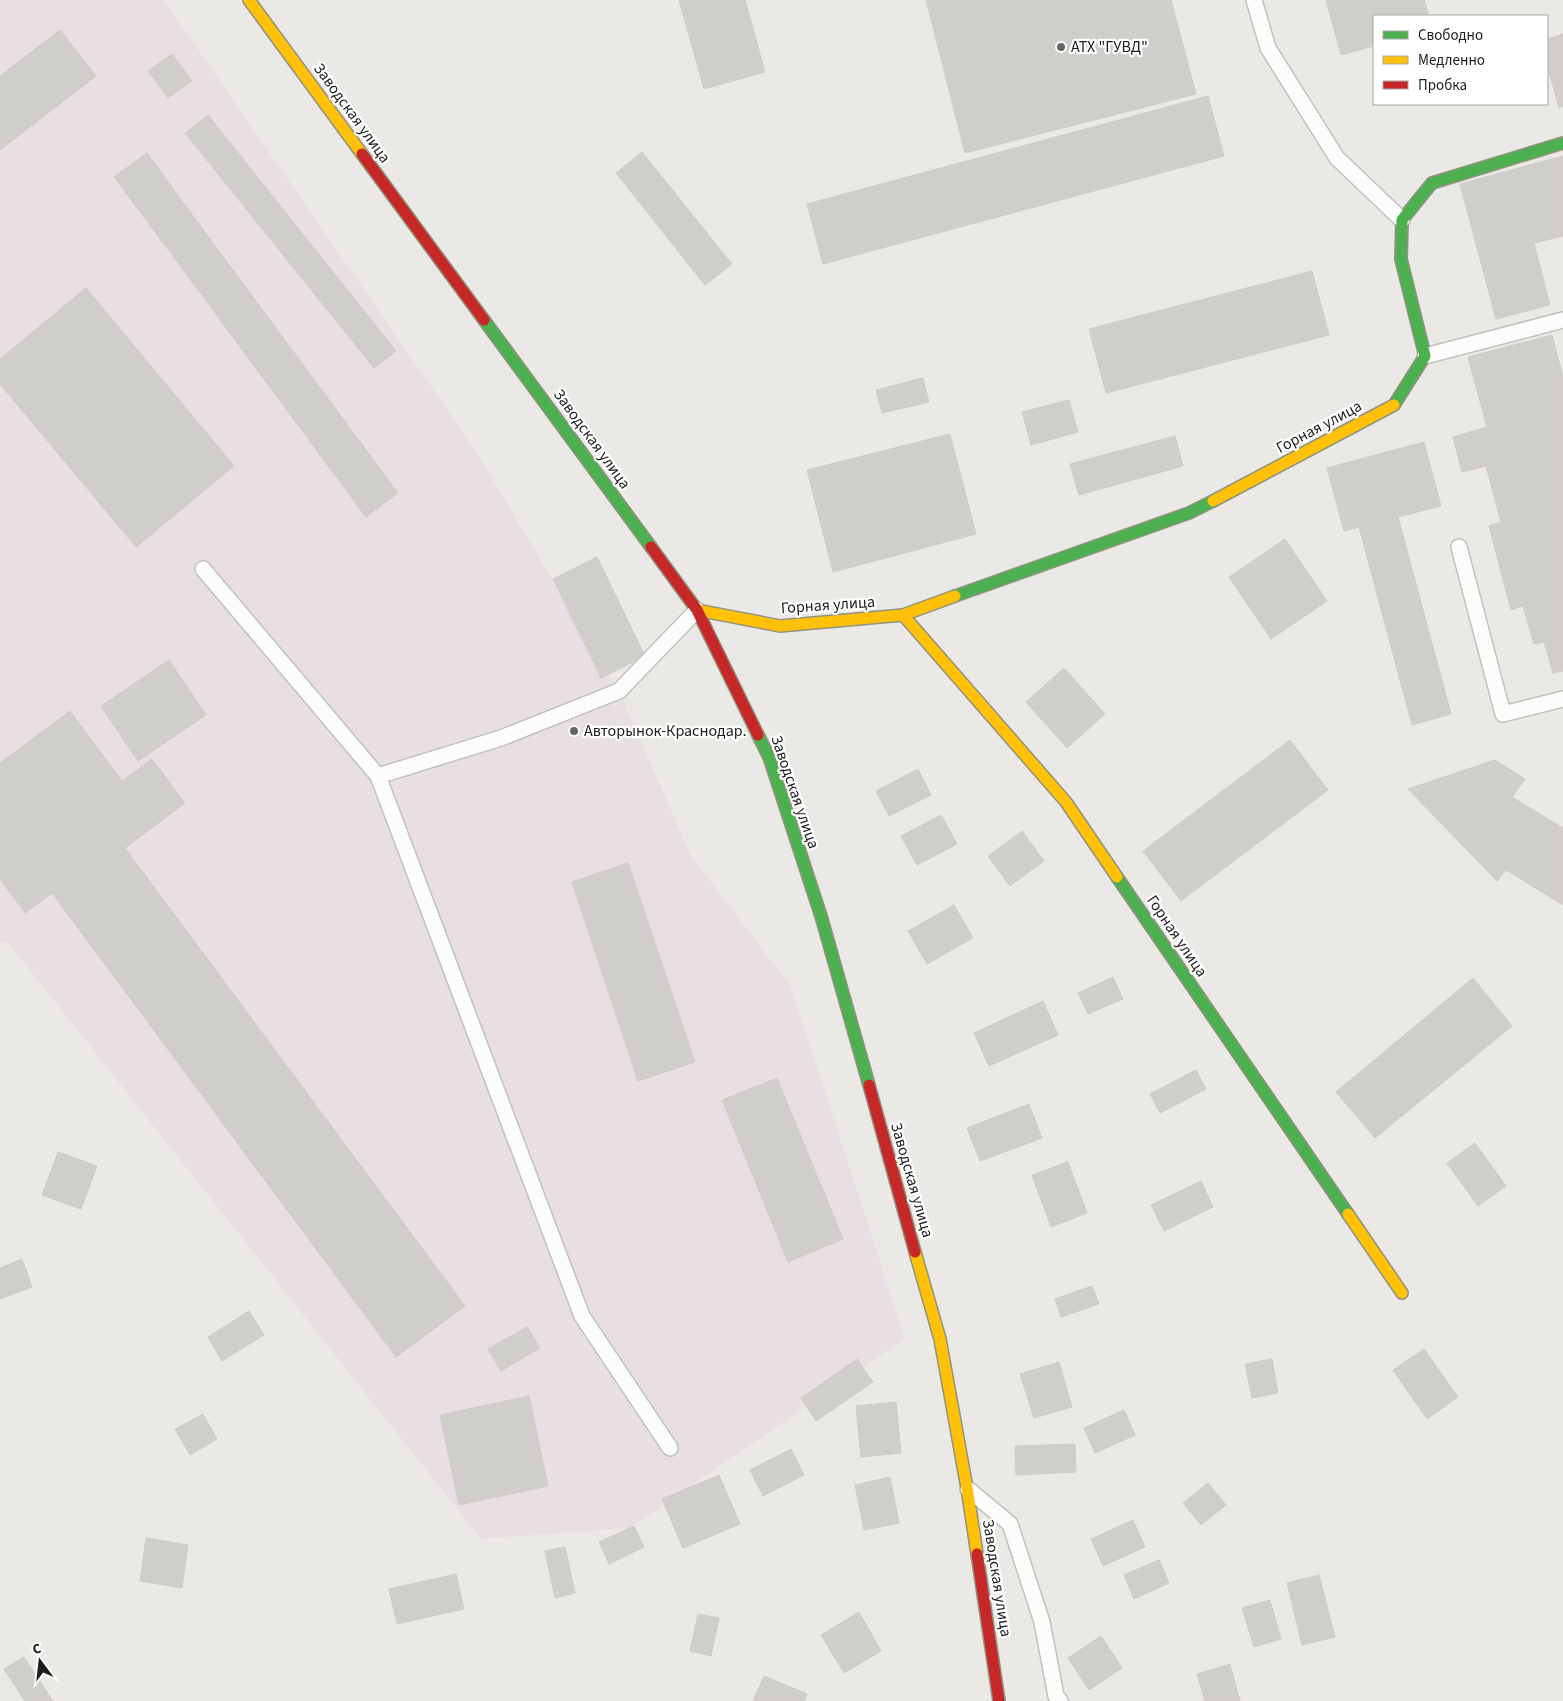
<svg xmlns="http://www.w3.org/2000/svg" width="1563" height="1701" viewBox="0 0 1563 1701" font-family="'Source Sans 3',sans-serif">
<rect width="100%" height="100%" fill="#ebe9e6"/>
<!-- industrial -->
<polygon fill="#e8dfe4" points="0,0 164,0 475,450 619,691 691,856 790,985 905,1338 630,1528 481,1539 9,944 0,942"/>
<!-- building -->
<g fill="#d0cecb" stroke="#cecbc8">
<polygon points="679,0 745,0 765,72 704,89"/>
<polygon points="926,0 1171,0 1196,94 965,153"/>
<polygon points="1326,0 1424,0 1429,16 1374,16 1374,46 1341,55"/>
<polygon points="60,30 96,76 0,150 0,76"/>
<polygon points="1563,34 1563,106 1559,108 1547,64 1547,39"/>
<polygon points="172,54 192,81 168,98 148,71"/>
<polygon points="1208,96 1224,156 823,264 807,204"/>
<polygon points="208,115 396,351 374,368 185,133"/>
<polygon points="642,152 732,264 705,285 616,173"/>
<polygon points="147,153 196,220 164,244 114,177"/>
<polygon points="1563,156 1563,236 1534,243 1550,305 1496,319 1460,184"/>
<polygon points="196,220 398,493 366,517 164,244"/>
<polygon points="1312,271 1329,335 1106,393 1089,329"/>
<polygon points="86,288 234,466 136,547 0,384 0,359"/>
<polygon points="1552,335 1563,377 1563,671 1553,673 1544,642 1534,644 1523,606 1511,610 1489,526 1501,522 1486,466 1462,472 1453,437 1487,427 1468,357"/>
<polygon points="923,378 929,402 882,413 876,390"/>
<polygon points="1069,400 1078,432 1031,445 1022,412"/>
<polygon points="950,434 976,534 833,572 807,470"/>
<polygon points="1175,436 1183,466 1079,495 1070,464"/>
<polygon points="1424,442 1441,506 1398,517 1451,714 1412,725 1359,527 1344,531 1327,468"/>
<polygon points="1285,539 1327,601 1271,639 1229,577"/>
<polygon points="597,557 645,656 601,678 553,579"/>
<polygon points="169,660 206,715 138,761 101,706"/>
<polygon points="1064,668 1105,714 1067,748 1026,702"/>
<polygon points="70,711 122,781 152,759 185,803 125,848 465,1306 396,1357 52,893 25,913 0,879 0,763"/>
<polygon points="1290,740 1328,790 1181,901 1143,851"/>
<polygon points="1495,760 1525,779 1512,797 1563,828 1563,905 1506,870 1497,881 1408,789"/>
<polygon points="918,769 931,795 889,816 876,791"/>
<polygon points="941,815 957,844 917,865 901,836"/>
<polygon points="1022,831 1044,861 1010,886 988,856"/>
<polygon points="628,863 695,1062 638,1081 572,882"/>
<polygon points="954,905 973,938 927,964 908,931"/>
<polygon points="1113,977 1123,999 1088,1014 1078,993"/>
<polygon points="1473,978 1512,1026 1375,1138 1336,1092"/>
<polygon points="1043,1001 1058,1035 989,1066 974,1033"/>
<polygon points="1196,1070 1206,1089 1160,1113 1150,1094"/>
<polygon points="777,1078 843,1239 788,1262 722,1100"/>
<polygon points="1029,1104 1042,1138 980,1161 967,1128"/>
<polygon points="1475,1143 1506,1186 1478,1206 1447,1163"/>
<polygon points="58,1152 97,1166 81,1209 42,1195"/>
<polygon points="1068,1162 1087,1213 1051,1227 1032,1175"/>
<polygon points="1201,1181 1213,1207 1164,1231 1151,1205"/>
<polygon points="22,1259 32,1287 0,1299 0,1268"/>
<polygon points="1092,1286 1099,1304 1061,1317 1055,1299"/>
<polygon points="249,1311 264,1335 222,1361 208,1337"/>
<polygon points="527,1327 540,1348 501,1371 488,1349"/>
<polygon points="1424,1349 1458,1397 1427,1419 1393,1370"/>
<polygon points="857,1359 873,1382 816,1421 801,1398"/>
<polygon points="1272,1359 1278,1393 1252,1398 1245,1364"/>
<polygon points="1059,1362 1072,1407 1034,1418 1020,1374"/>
<polygon points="529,1396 548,1486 459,1505 440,1415"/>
<polygon points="896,1402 901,1453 861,1457 856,1406"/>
<polygon points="1124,1410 1135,1435 1095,1453 1084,1428"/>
<polygon points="203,1414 217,1439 190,1455 175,1429"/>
<polygon points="1075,1444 1076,1472 1016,1475 1015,1446"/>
<polygon points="791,1449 804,1475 763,1496 750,1470"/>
<polygon points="719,1475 740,1524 683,1548 662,1499"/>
<polygon points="890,1477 899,1523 864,1530 855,1485"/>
<polygon points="1208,1483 1226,1505 1201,1525 1183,1503"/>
<polygon points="1133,1520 1145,1547 1103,1566 1091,1539"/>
<polygon points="634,1526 644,1547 609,1564 599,1542"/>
<polygon points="146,1538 188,1545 182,1588 140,1581"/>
<polygon points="565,1547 575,1593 555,1598 545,1551"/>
<polygon points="1159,1560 1169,1583 1134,1599 1124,1575"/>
<polygon points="456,1574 464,1609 397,1624 389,1589"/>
<polygon points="1319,1575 1335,1637 1302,1645 1287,1583"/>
<polygon points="1270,1600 1281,1639 1254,1647 1242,1608"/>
<polygon points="859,1612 881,1651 844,1673 821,1635"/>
<polygon points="698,1614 719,1618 711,1656 690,1651"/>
<polygon points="1101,1636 1122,1668 1089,1690 1068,1658"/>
<polygon points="24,1657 53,1701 25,1701 4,1669"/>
<polygon points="1230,1664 1240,1701 1205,1701 1197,1674"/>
<polygon points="764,1676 807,1694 804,1701 753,1701"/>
</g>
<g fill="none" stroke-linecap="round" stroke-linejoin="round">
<!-- lane casing -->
<g stroke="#c2c1c0" stroke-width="18">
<g id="lane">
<polyline points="1254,0 1268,48 1337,158 1402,220"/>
<polyline points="1425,356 1563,320"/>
<polyline points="1459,547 1503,714 1563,699"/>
<polyline points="203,569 378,776 582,1316 670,1448"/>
<polyline points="378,776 501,738 619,691 697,610"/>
<polyline points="968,1489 1010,1524 1042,1622 1056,1696 1060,1701"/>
</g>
</g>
<!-- fast casing -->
<g stroke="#919380" stroke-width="14">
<g id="fast">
<polyline points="484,320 651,547"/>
<polyline points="1394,405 1425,356 1401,259 1402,220 1432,183 1563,143"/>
<polyline points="955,596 1189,513 1213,501"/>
<polyline points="758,735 769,757 821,916 869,1085"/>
<polyline points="1117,877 1348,1214"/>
</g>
</g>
<!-- slow casing -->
<g stroke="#919380" stroke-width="14">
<g id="slow">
<polyline points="249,0 362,154"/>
<polyline points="1213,501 1394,405"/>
<polyline points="697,610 780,626 903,615 955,596"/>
<polyline points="903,615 1066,802 1117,877"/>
<polyline points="1348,1214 1402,1293"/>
<polyline points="915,1252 940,1339 967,1488 977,1554"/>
</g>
</g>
<!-- jam casing -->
<g stroke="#919380" stroke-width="14">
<g id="jam">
<polyline points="362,154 484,320"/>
<polyline points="651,547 697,610 758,735"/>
<polyline points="869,1085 915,1252"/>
<polyline points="977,1554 999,1701"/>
</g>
</g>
<!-- lane -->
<use href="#lane" stroke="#fcfcfb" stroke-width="15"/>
<!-- fast -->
<use href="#fast" stroke="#4caf50" stroke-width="11"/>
<!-- slow -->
<use href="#slow" stroke="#ffc107" stroke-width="11"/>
<!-- jam -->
<use href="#jam" stroke="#c62828" stroke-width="11"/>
</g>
<!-- markers -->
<g fill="#656463" stroke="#fff" stroke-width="2">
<circle cx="1061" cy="47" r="5"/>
<circle cx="574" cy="731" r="5"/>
</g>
<g text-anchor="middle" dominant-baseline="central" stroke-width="4.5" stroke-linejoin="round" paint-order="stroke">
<!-- poi labels -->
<g font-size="16" fill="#1d1d1d" stroke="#fff" text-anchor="start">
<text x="1071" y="47">АТХ "ГУВД"</text>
<text x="584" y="731">Авторынок-Краснодар.</text>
</g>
<!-- street labels -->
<g font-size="16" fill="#1d1d1d" stroke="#fff">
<text transform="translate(352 113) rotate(54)">Заводская улица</text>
<text transform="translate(1319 427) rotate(-28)">Горная улица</text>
<text transform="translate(592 439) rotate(54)">Заводская улица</text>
<text transform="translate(828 605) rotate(-4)">Горная улица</text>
<text transform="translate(795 792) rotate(71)">Заводская улица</text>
<text transform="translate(1177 936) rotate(56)">Горная улица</text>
<text transform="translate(912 1180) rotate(74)">Заводская улица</text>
<text transform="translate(997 1578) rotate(81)">Заводская улица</text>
</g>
</g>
<!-- legend -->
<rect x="1373" y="15" width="175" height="90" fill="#ffffff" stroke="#a5a5a5"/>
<rect x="1383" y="31" width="25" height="8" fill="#4caf50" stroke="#a5a5a5"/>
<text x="1418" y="40" font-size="15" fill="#1d1d1d">Свободно</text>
<rect x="1383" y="56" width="25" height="8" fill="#ffc107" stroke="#a5a5a5"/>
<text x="1418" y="65" font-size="15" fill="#1d1d1d">Медленно</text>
<rect x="1383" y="81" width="25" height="8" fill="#c62828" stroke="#a5a5a5"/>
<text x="1418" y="90" font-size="15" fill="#1d1d1d">Пробка</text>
<!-- north arrow -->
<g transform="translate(40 1661) rotate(345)" stroke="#ffffff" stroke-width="4" paint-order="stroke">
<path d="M0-4L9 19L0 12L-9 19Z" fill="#1d1d1d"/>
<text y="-8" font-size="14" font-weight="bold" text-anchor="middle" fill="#1d1d1d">С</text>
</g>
</svg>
